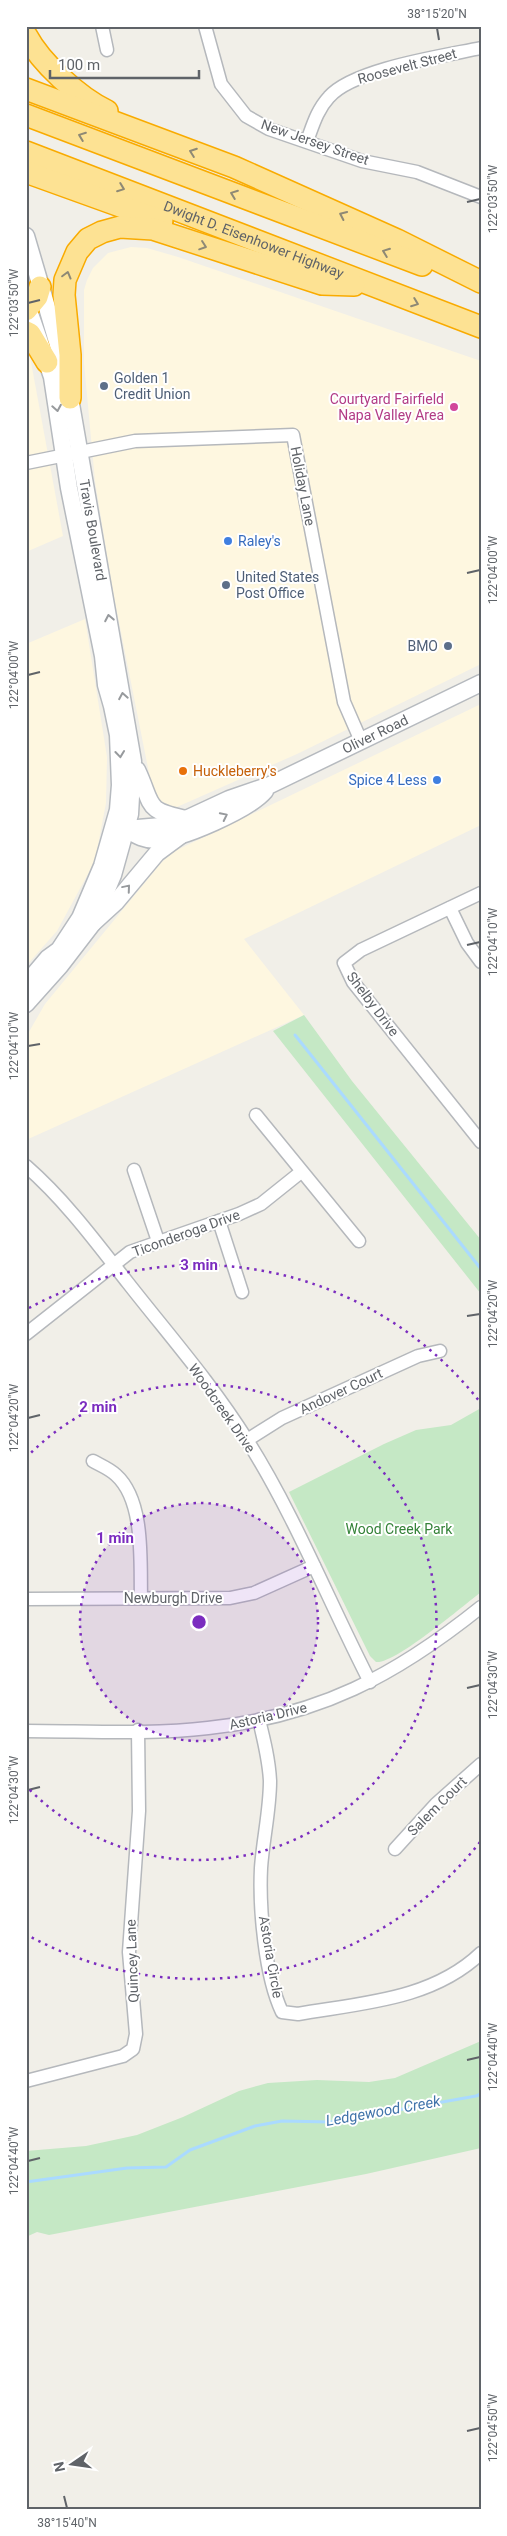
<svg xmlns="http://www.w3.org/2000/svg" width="507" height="2536" viewBox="0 0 507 2536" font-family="Roboto,sans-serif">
<rect width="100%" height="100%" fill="#f1efe8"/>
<!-- commercial -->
<g fill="#fef7e0">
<polygon points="131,247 147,248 178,257 481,361 481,664 297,754 177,807 170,807 164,804 153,793 113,592 95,481 84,363 84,290 87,280 93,268 108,253"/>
<polygon points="26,351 29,351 63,536 26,552"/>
<polygon points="85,619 107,757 106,803 95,861 57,931 26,966 26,644"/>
<polygon points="481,704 481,825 244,939 304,1015 26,1140 26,1037 45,1004 162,862 175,851"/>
</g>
<!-- green -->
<g fill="#c5e8c5">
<polygon points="304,1015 352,1081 481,1240 481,1294 273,1031"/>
<path d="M481,1408V1592C464,1605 394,1665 376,1662L370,1656L289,1492L384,1444L416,1430L451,1425Z"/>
<polygon points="481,2041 481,2148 366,2174 49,2235 37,2232 26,2237 26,2151 86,2146 137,2135 183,2117 239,2091 268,2083 317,2080 369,2082 395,2078"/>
</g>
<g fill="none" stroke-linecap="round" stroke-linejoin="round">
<!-- stream -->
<g stroke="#aadaff" stroke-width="3">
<polyline points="295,1035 481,1269"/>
<polyline points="26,2182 127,2168 166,2167 190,2150 255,2126 282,2121 330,2122 476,2096 481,2094"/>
</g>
<!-- street casing -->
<g stroke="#b5b8bc" stroke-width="15">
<g id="street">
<polyline points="102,26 107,50"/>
<polyline points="205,26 221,84 246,116 269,129 362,161 417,172 481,197"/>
<path d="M307,141C313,125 317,110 329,97C353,69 443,56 481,48"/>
<polyline points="26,463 135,441 293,435 344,702 361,741"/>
<polyline points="481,893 361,950 344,963 353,982 481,1142"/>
<polyline points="450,908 467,943 481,962"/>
<polyline points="256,1115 359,1241"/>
<path d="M26,1166C65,1200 96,1242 128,1283C168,1334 212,1384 247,1440C295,1516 329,1602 370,1682"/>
<polyline points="134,1170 158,1241"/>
<polyline points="219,1221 242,1292"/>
<polyline points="26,1334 130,1252 239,1214 261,1204 301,1172"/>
<polyline points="247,1440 282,1418 418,1356 440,1351"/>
<path d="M93,1461C100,1465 110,1469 116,1475C145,1501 140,1562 141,1598"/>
<polyline points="26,1599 230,1598 254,1593 314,1566"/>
<path d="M259,1720C264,1740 269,1760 270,1781C270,1810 263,1839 261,1868C259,1908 265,1976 282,2012L298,2014C361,2003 432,2000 481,1953"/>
<path d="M26,1731C85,1731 150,1735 208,1728C319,1716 395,1676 481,1607"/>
<polyline points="395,1849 436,1804 481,1764"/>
<polyline points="26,2081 123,2056 133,2049 136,2034 129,1952 139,1811 138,1730"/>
</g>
</g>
<!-- secondary casing -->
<g stroke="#b6babf" stroke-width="19">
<g id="secondary">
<path id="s1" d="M26,236L61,355L70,398L133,761L130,814L113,875L93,923"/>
<polyline points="26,302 52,377 69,488 103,656 106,685 112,706 118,735 120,785 118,810 102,866 80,918 59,950 48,958 26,984"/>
<path d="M137,770C154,806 143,810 187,819"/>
<path id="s2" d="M126,829L173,825L229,799L270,785L481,683"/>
<path d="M127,830C137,836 145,840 156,840C181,840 250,809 265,791"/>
<polyline points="26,1004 60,966 93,923 116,902 157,853 180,836"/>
</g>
</g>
<!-- highway casing -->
<g stroke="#f9ab00" stroke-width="24">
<g id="highway">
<path d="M26,35C41,63 78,97 107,111"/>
<polyline points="26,89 234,167 397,240 481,282"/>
<polyline points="26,115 422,265"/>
<path id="s3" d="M26,152L481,327"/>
<polyline points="26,172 162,221"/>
<polyline points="26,310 37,297 40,287"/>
<polyline points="26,332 30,334 47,362"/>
<polyline points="70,398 70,355 64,295 65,280 77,252 88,239 102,232 120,227 153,229 322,284 354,285"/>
</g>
</g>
<!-- street -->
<use href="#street" stroke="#fff" stroke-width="12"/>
<!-- secondary -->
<use href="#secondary" stroke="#fff" stroke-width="16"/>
<!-- highway -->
<use href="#highway" stroke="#fde293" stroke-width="21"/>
</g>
<!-- one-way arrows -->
<defs><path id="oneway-chevron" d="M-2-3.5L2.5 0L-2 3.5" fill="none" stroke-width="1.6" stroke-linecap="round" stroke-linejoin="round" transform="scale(1.25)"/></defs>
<g stroke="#8e8975">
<use href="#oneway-chevron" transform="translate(82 136) rotate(-159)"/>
<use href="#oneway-chevron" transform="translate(193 152) rotate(-160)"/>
<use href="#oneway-chevron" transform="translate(121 188) rotate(21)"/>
<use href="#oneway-chevron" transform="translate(234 194) rotate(-159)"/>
<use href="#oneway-chevron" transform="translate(343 215) rotate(-155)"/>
<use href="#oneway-chevron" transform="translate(203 246) rotate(19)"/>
<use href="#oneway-chevron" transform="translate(386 252) rotate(-159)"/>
<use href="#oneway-chevron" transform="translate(67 275) rotate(-75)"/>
<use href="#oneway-chevron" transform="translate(415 303) rotate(21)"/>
</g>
<g stroke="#979a9d">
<use href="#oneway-chevron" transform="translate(57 408) rotate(80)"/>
<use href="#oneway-chevron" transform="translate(109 618) rotate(-101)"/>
<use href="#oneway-chevron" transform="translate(123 696) rotate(-100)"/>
<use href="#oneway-chevron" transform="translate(120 754) rotate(84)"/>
<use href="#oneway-chevron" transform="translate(224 816) rotate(-26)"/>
<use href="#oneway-chevron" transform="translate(127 888) rotate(-50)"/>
</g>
<!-- ticks -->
<path fill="none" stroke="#5f6368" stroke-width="2" d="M437,28L439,40M467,202L480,199M28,303L40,300M467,573L480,570M28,675L40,672M467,945L480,942M28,1046L40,1044M467,1316L480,1314M28,1418L40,1415M467,1688L480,1685M28,1790L40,1787M467,2060L480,2057M28,2161L40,2158M467,2431L480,2428M64,2496L67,2508"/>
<!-- distance rings -->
<circle cx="199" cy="1622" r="119" fill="#7b2cbf" fill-opacity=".12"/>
<g fill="none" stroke="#7b2cbf" stroke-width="2.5" stroke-dasharray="2.5 5">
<circle cx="199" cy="1622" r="119"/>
<path d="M26 1458A238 238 0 1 1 26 1786"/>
<path d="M480 1842A357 357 0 0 1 29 1936M29 1308A357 357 0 0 1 480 1402"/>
</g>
<!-- markers -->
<g fill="#5c6f8a" stroke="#fff" stroke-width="2">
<circle cx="104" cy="386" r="5"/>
<circle cx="226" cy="585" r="5"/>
<circle cx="448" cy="646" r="5"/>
</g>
<circle fill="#d1479c" stroke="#fff" stroke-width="2" cx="454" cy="407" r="5"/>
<g fill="#3f7fe0" stroke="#fff" stroke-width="2">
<circle cx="228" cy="541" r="5"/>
<circle cx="437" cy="780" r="5"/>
</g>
<circle fill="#e8710a" stroke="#fff" stroke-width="2" cx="183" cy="771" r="5"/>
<g text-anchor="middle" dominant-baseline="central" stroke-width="4" stroke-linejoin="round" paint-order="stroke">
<!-- street labels -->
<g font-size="14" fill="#5f6368" stroke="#fff">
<text transform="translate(407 66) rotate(-15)">Roosevelt Street</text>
<text transform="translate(315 142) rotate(19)">New Jersey Street</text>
<text stroke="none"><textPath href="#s3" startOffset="244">Dwight D. Eisenhower Highway</textPath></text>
<text transform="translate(303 486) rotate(79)">Holiday Lane</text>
<text stroke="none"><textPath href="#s1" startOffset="302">Travis Boulevard</textPath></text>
<text stroke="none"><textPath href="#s2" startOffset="269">Oliver Road</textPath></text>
<text transform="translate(373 1004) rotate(53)">Shelby Drive</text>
<text transform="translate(186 1233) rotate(-20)">Ticonderoga Drive</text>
<text transform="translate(341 1391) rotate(-25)">Andover Court</text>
<text transform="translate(222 1408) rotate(55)">Woodcreek Drive</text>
<text x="173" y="1598">Newburgh Drive</text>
<text transform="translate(268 1716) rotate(-13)">Astoria Drive</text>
<text transform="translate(437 1806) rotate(-45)">Salem Court</text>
<text transform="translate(271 1957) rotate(80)">Astoria Circle</text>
<text transform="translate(132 1961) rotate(-92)">Quincey Lane</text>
</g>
<!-- service labels -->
<g font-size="14" fill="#4e5e75" stroke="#fff" text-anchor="start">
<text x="114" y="378">Golden 1<tspan x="114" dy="16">Credit Union</tspan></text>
<text x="236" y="577">United States<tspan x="236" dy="16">Post Office</tspan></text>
<text x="438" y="646" text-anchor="end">BMO</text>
</g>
<!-- hotel labels -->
<g font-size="14" fill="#b23c85" stroke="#fff" text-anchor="end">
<text x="444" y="399">Courtyard Fairfield<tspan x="444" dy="16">Napa Valley Area</tspan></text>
</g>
<!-- shop labels -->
<g font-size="14" fill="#366cbe" stroke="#fff" text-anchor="start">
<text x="238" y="541">Raley's</text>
<text x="427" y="780" text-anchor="end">Spice 4 Less</text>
</g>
<!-- food labels -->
<g font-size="14" fill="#c56008" stroke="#fff" text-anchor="start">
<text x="193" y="771">Huckleberry's</text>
</g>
<!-- park labels -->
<g font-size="14" fill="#348238" stroke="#fff">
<text x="399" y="1529">Wood Creek Park</text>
</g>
<!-- water labels -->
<g font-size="15" font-style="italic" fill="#4174aa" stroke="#fff">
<text transform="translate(383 2111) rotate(-10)">Ledgewood Creek</text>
</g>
</g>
<circle cx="199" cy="1622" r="8" fill="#7b2cbf" stroke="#fff" stroke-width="2.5"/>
<g font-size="15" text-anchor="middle" font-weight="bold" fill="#7b2cbf" stroke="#fff" stroke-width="4" stroke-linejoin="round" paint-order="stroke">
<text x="199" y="1270">3 min</text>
<text x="98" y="1412">2 min</text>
<text x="115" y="1543">1 min</text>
</g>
<!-- border -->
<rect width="507" height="2536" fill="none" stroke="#ffffff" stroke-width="55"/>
<!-- north arrow -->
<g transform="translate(72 2464) rotate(257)" stroke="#ffffff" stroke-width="4" paint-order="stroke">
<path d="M0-4L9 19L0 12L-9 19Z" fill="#5f6368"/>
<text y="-8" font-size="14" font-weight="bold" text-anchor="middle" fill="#5f6368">N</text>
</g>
<!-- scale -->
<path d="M50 70v8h149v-8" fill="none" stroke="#5f6368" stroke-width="2.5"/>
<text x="58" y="70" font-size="15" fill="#5f6368" stroke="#ffffff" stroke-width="4" paint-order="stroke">100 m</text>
<rect x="28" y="28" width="452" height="2480" fill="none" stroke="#5f6368" stroke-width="2"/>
<g font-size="12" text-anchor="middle" fill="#5f6368">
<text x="437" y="18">38°15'20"N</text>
<text transform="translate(493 199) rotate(-90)" y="4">122°03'50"W</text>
<text transform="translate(14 303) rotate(-90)" y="4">122°03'50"W</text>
<text transform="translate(493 570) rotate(-90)" y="4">122°04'00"W</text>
<text transform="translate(14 675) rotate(-90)" y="4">122°04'00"W</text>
<text transform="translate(493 942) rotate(-90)" y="4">122°04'10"W</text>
<text transform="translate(14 1046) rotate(-90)" y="4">122°04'10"W</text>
<text transform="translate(493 1314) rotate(-90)" y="4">122°04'20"W</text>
<text transform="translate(14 1418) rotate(-90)" y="4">122°04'20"W</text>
<text transform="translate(493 1685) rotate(-90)" y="4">122°04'30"W</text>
<text transform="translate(14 1790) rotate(-90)" y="4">122°04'30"W</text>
<text transform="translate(493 2057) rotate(-90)" y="4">122°04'40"W</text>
<text transform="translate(14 2161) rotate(-90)" y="4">122°04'40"W</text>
<text transform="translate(493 2428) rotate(-90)" y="4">122°04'50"W</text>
<text x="67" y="2527">38°15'40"N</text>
</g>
</svg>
